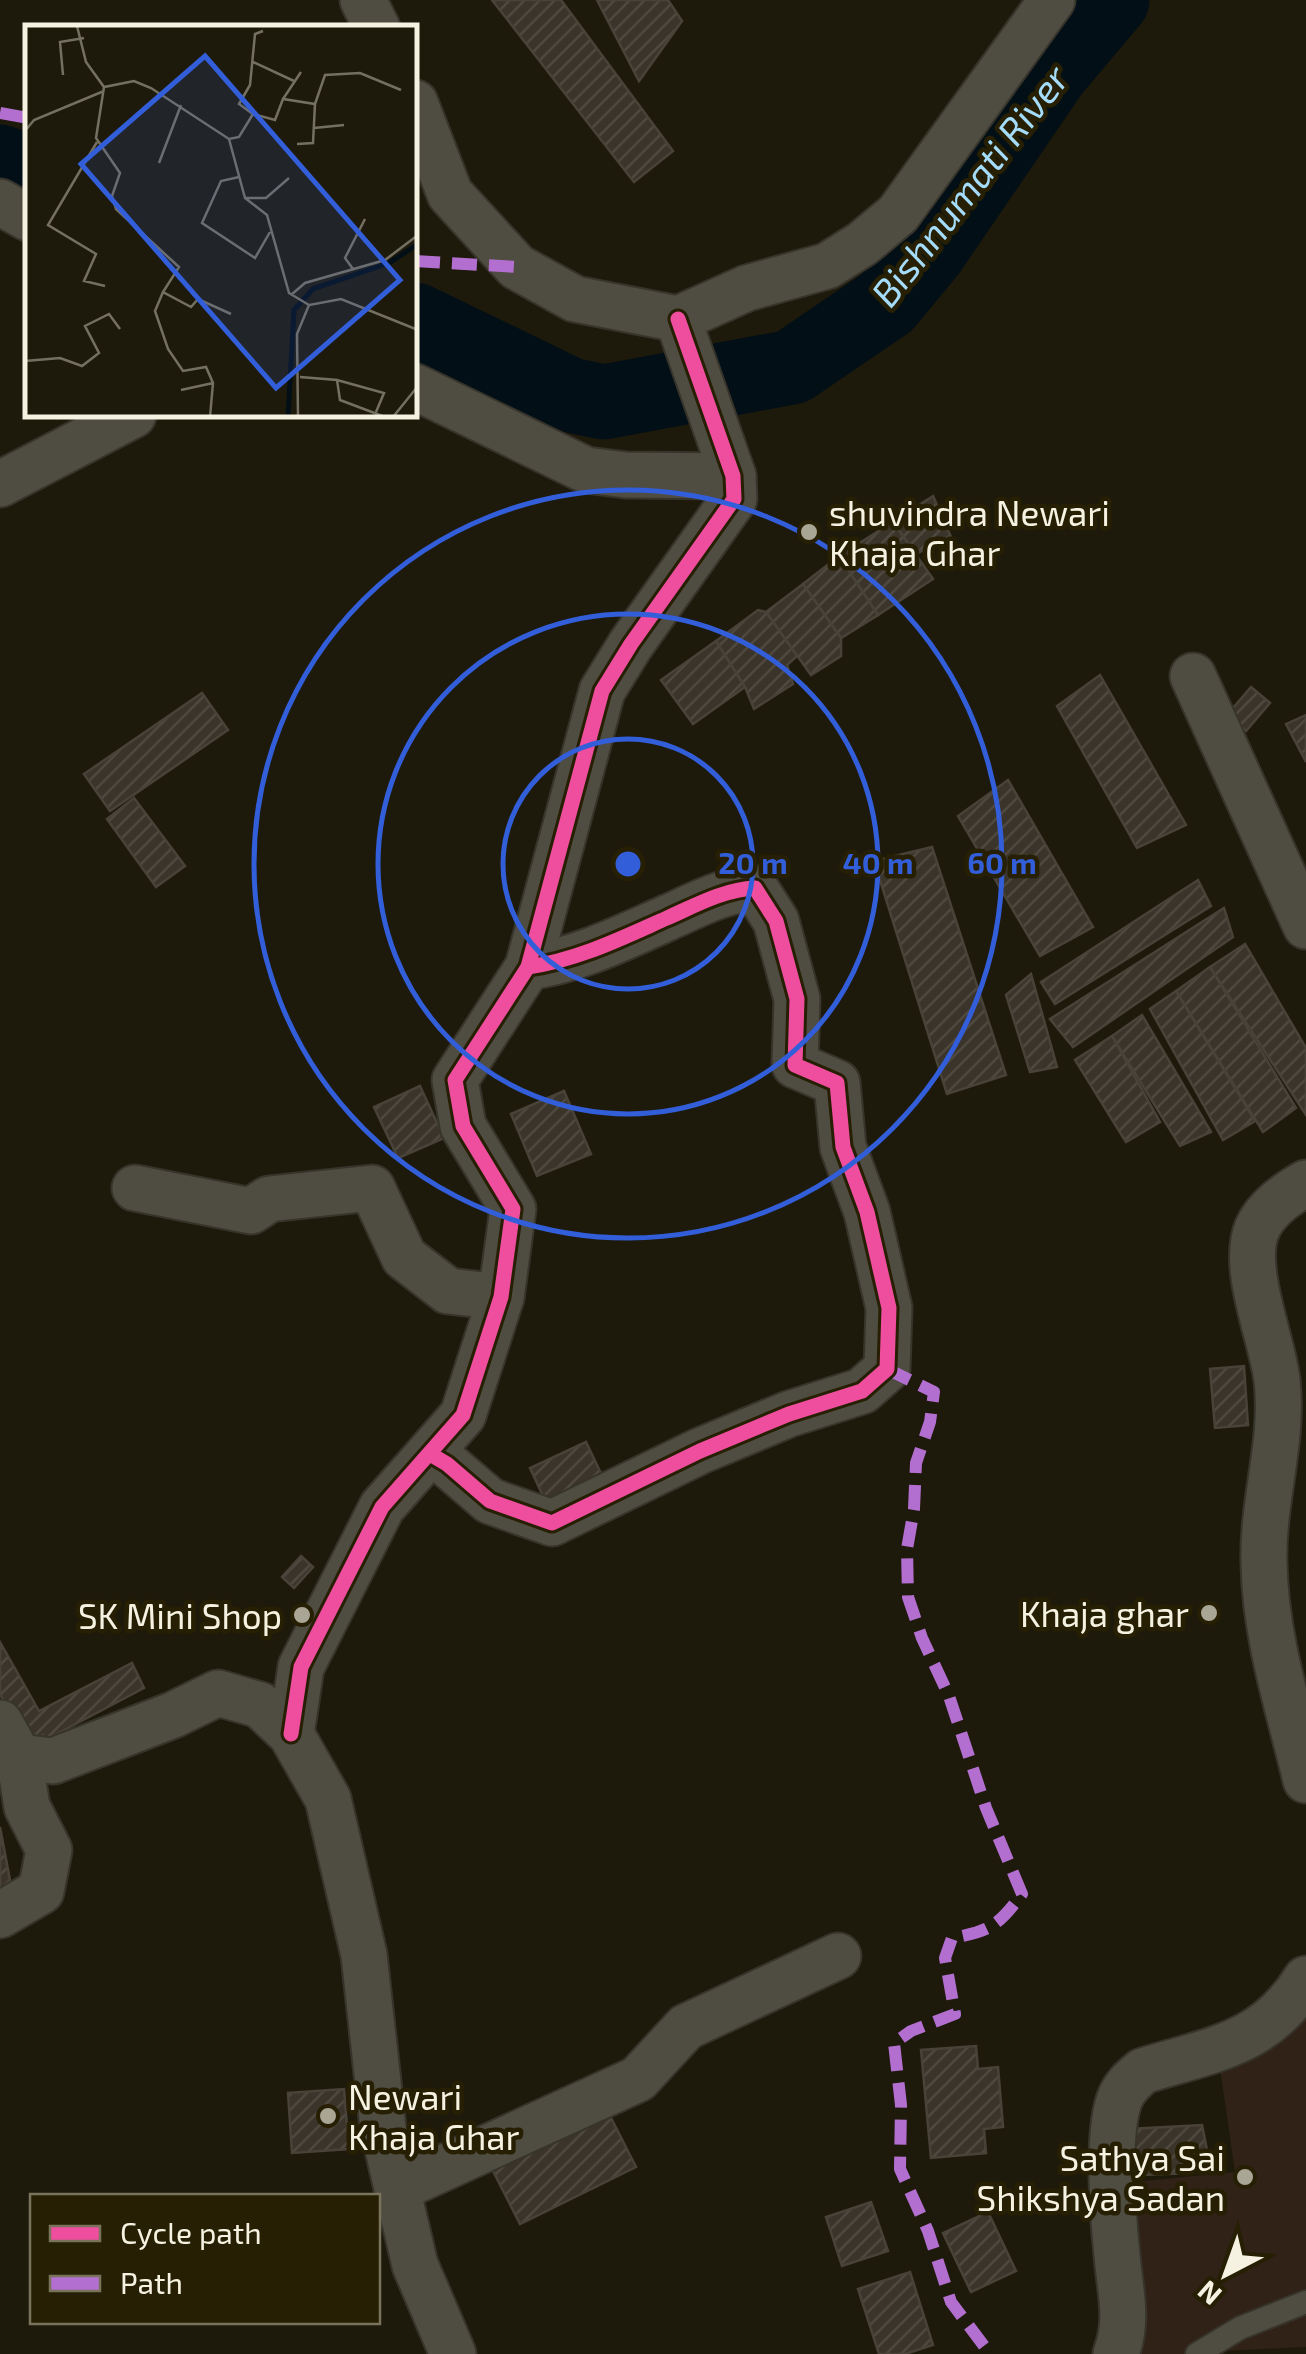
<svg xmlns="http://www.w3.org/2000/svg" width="1306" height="2354" viewBox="0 0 1306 2354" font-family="'Exo 2',sans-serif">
<defs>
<pattern id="building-hatch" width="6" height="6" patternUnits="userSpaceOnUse" patternTransform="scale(2.5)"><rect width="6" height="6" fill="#3b342a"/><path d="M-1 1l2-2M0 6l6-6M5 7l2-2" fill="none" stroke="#4e483e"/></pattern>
</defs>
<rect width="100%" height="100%" fill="#1e1a0b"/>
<!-- education -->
<polygon fill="#302217" points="1306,1997 1306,2347 1222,2351 1223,2354 1126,2354 1133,2182 1235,2172 1219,2061"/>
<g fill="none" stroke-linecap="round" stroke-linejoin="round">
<!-- river -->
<g stroke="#030f16" stroke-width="75">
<polyline points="0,162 28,172"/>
<polyline points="415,320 570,395 604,402 792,367 886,303 929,251 1052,71 1112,0"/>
</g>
</g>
<!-- building -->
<g fill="url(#building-hatch)" stroke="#494239" stroke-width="2.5">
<polygon points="492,0 561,0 673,151 634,182"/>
<polygon points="597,0 668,0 682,21 639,81"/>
<polygon points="933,496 951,537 916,554 893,522"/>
<polygon points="893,522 933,579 878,615 839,556"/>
<polygon points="839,556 878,615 841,638 803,584"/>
<polygon points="803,584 841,638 841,656 811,675 766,612"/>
<polygon points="758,610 766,612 797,656 787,665 793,684 754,709 745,687 716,641"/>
<polygon points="716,641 745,687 693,724 661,680"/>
<polygon points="1100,675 1186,825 1137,848 1057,706"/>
<polygon points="1251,687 1270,703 1246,731 1227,715"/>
<polygon points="202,693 228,730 110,811 84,774"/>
<polygon points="1306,715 1306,762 1286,724"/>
<polygon points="1008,780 1093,927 1040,956 958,816"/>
<polygon points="134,798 185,866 156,887 107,819"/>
<polygon points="932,847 1006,1075 947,1094 874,861"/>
<polygon points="1198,880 1211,906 1055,1004 1041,982"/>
<polygon points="1224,908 1233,937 1073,1047 1050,1019"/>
<polygon points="1245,944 1306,1048 1306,1115 1210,967"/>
<polygon points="1210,967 1296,1108 1263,1132 1176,991"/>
<polygon points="1031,974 1057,1067 1030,1072 1006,995"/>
<polygon points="1176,991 1255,1121 1223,1140 1150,1009"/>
<polygon points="1142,1015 1211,1132 1180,1146 1112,1036"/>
<polygon points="1112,1036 1160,1122 1126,1142 1075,1060"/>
<polygon points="420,1086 444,1138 398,1158 374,1107"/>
<polygon points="564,1091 591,1154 537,1176 511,1114"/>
<polygon points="1244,1366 1248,1425 1215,1428 1210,1369"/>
<polygon points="586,1442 606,1484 550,1511 530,1468"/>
<polygon points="301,1556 313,1567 294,1588 282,1577"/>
<polygon points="0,1642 39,1711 132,1663 144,1688 45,1740 43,1735 28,1744 0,1694"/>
<polygon points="0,1827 13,1896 0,1899"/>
<polygon points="976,2046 978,2069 998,2067 1003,2127 984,2129 986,2153 931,2158 921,2050"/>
<polygon points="344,2089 349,2149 292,2153 288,2093"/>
<polygon points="606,2108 636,2167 520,2224 490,2165"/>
<polygon points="1202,2125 1207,2150 1193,2173 1141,2175 1131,2160 1129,2129"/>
<polygon points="871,2202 888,2251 842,2266 826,2217"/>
<polygon points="988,2212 1016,2271 971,2292 943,2233"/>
<polygon points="910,2272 933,2345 905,2354 879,2354 858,2289"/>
</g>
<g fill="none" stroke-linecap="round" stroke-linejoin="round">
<!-- lane casing -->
<g stroke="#37342b" stroke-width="26">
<polyline id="lane" points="1197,2354 1240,2328 1306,2302"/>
</g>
<!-- street casing -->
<g stroke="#37342b" stroke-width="49">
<g id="street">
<polyline points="363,0 377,28"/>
<polyline points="415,103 450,194 517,267 575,299 678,319 747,288 827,266 862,244 898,214 1052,0"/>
<polyline points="0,202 28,218"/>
<polyline points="415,387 586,470 626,475 733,476"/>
<polyline points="0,484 133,415"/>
<polyline points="1193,676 1306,926"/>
<path d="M1306,1183C1287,1194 1266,1208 1257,1229C1241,1268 1272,1339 1277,1380C1284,1442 1262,1501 1264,1563C1265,1637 1289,1709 1306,1780"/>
<polyline points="135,1188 251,1211 269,1199 372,1188 404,1257 448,1291 501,1297"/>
<path d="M430,1454L447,1464L490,1501L552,1523L700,1451L789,1414L862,1391L887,1369L889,1308L867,1212L843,1147L837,1083L795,1065L797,999L776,921L755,888C725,889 694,906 667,918C622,938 578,960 528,967"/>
<polyline points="0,1723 19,1757 27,1807 49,1850 41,1891 0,1915"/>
<polyline points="291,1734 301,1667 382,1507 463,1415 501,1297 513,1209 463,1126 455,1080 528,967 602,691 631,644 734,499 733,476 678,319"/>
<polyline points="19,1757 53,1761 173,1715 218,1693 260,1705 291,1734 328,1799 364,1955 383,2128 415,2265 453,2354"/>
<polyline points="397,2189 638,2079 686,2027 838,1956"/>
<path d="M1116,2354C1129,2319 1120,2291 1117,2255C1113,2216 1107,2136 1119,2101C1123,2088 1133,2079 1143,2071C1213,2049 1265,2045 1306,1979"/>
</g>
</g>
<!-- lane -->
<use href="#lane" stroke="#4f4c41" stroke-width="22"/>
<!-- street -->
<use href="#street" stroke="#4f4c41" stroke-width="45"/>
<!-- quiet -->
<g stroke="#b36fd0" stroke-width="12" stroke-dasharray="25 12" stroke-linecap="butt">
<polyline points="0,113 28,118"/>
<polyline points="415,261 517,267"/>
<path d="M887,1369L934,1392L930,1422L916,1463L914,1509L907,1549L908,1597L922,1638L949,1696L986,1808L1022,1894C998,1926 990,1931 952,1938L945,1958L955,2014L911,2031L894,2043L901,2105L900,2169L928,2231L951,2302L990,2354"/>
</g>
<!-- cycleway casing -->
<g stroke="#261f03" stroke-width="21">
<g id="cycleway">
<path d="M430,1454L447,1464L490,1501L552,1523L700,1451L789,1414L862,1391L887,1369L889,1308L867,1212L843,1147L837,1083L795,1065L797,999L776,921L755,888C725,889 694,906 667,918C622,938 578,960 528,967"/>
<polyline points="291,1734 301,1667 382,1507 463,1415 501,1297 513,1209 463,1126 455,1080 528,967 602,691 631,644 734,499 733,476 678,319"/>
</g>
</g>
<!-- cycleway -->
<use href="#cycleway" stroke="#ef4d9e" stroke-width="15"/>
</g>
<!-- distance rings -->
<g fill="none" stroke="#335ed9" stroke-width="5">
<circle cx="628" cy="864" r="125"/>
<circle cx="628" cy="864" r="250"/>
<circle cx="628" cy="864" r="374"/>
</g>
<!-- markers -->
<g fill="#aaa696" stroke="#261f03" stroke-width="4">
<circle cx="809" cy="532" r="10"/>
<circle cx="1209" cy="1613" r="10"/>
<circle cx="302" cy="1615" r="10"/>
<circle cx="328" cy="2116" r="10"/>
<circle cx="1245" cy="2177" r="10"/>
</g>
<g text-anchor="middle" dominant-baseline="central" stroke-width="9" stroke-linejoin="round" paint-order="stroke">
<!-- poi labels -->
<g font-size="35" fill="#f6f2e1" stroke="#261f03" text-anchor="end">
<text x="829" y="512" text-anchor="start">shuvindra Newari<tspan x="829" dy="40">Khaja Ghar</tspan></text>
<text x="1189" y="1613">Khaja ghar</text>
<text x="282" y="1615">SK Mini Shop</text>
<text x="348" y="2096" text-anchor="start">Newari<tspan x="348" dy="40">Khaja Ghar</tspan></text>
<text x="1225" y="2157">Sathya Sai<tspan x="1225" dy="40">Shikshya Sadan</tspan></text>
</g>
<!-- water labels -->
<g font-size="38" font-style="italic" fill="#a4dcfa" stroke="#261f03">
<text transform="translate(969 185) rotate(-52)">Bishnumati River</text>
</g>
</g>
<!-- overview -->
<g transform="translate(25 25)">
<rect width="392" height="392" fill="#1e1a0b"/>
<path fill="none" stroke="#030f16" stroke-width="5" d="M263,392L269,285L288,264L364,238L393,219"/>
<path fill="none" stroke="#747061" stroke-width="2.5" d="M52,1L61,37L79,62L109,56L126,63L204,114L214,112L228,89M238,6L230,9L225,60L214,79L228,89L250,95L258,74L290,79L300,50L335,48L376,65M228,37L269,56M38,50L35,17L59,13M79,62L71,113L95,148L87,171L91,184L154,242L138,267L166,282L173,274L206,289M258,74L276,47M289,103L319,100M0,106L9,95L79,66M204,114L220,173L242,190L264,268L284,280M72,117L23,200L71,229L59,256L80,261M272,119L288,118L290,79M134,138L156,80M214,152L196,156L177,198L230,233L245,207M220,173H241L264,153M328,244L320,233L340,194M138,267L130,286L143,324L158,346L181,342L188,358L185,392M266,270L280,258L360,235L393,210M0,336L35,333L57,341L74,328L60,301L84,289L95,304M275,352L312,355L315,375L360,392M312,355L359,368L351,387M156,365L188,358M273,392L272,309L284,280L316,274L393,305M368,392L393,361"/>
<path fill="#335ed9" fill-opacity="0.15" stroke="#335ed9" stroke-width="5" d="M180,31L375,255L251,363L56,139Z"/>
<rect width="392" height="392" fill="none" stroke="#f6f2e1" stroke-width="5"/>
</g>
<circle cx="628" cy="864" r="15" fill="#335ed9" stroke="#261f03" stroke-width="5"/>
<g font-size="30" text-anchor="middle" font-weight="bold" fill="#335ed9" stroke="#261f03" stroke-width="9" stroke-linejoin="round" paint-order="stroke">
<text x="753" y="874">20 m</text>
<text x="878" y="874">40 m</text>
<text x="1002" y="874">60 m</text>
</g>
<!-- legend -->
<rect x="30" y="2194" width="350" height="130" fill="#261f03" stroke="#79735c" stroke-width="2.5"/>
<rect x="50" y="2226" width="50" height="15" fill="#ef4d9e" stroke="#79735c" stroke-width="2.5"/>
<text x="120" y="2244" font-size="30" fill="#f6f2e1">Cycle path</text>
<rect x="50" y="2276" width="50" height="15" fill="#b36fd0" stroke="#79735c" stroke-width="2.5"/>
<text x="120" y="2294" font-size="30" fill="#f6f2e1">Path</text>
<!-- north arrow -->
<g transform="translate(1226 2274) rotate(221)" stroke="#261f03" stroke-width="8" paint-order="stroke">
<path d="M0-8L18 38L0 25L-18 38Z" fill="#f6f2e1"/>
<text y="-15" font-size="28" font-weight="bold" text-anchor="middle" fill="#f6f2e1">N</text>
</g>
</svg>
